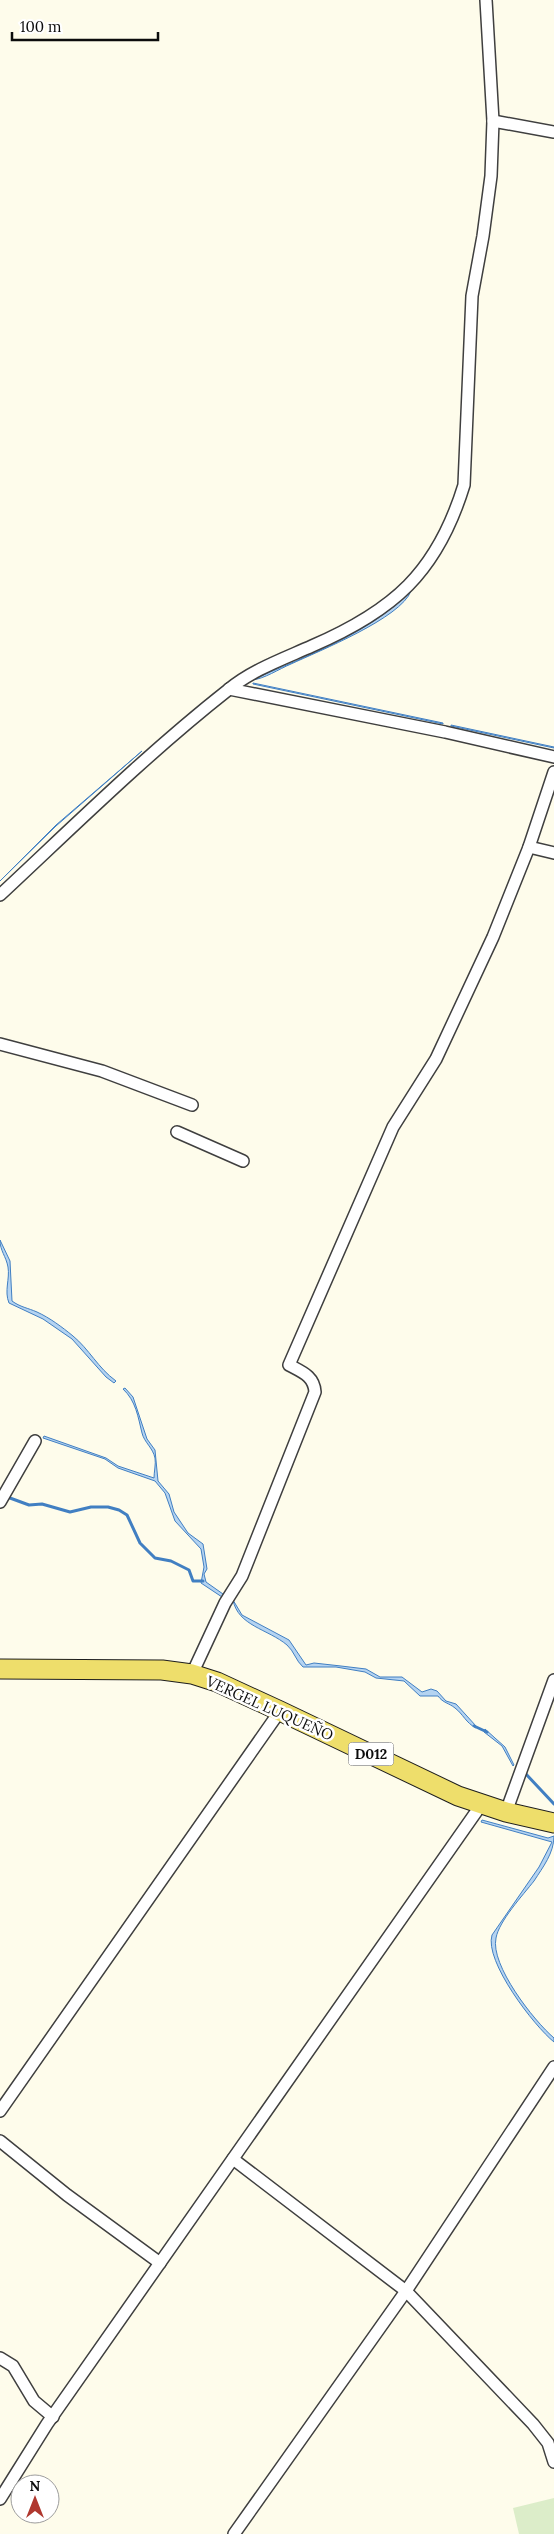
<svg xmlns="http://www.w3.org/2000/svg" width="554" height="2534" viewBox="0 0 554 2534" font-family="Lora,serif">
<rect width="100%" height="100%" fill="#fefceb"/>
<!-- pitch -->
<polygon fill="#dcedc9" points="554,2498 554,2534 519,2534 513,2508"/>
<!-- water -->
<g fill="#b4d3f1" stroke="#417fc2">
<path d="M411,591C401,618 319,651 291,664C279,669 264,679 252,680C308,655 367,635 411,591Z"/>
<polygon points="253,683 443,723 443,724 253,684"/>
<polygon points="451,725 554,747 554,748 451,726"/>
<polygon points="142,751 56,826 0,881 56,825"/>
<path d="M0,1240L10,1261L12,1301C20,1307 28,1308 37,1312C50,1318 62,1327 73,1336C89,1349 98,1368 116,1381L114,1383L106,1377L72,1339L43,1319L9,1303C4,1291 10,1279 8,1267C6,1256 0,1251 0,1240Z"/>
<path d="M125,1388L133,1397L147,1439L155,1450L158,1481L169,1494L174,1512L188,1533L203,1544L207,1569L204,1574L206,1582L223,1594L222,1597L201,1583L204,1567L201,1549L175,1521L165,1493L155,1481L118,1468L105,1459L43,1438L44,1436L106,1458L118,1466L154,1478C154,1472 156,1464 155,1458C153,1448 144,1442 142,1433C138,1417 136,1401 123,1389Z"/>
<path d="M233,1600L242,1615L289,1640L306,1665L314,1663L341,1666L366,1669L380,1677H402L422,1692L431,1689L437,1691L446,1701L456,1704L476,1726V1728C466,1723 463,1714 455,1708C449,1703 443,1703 438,1696H420L404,1681L376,1678L365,1672L336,1667H303C296,1661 294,1651 287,1645C268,1629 238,1626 233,1600Z"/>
<polygon points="485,1729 505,1747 514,1765 513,1766 502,1746 484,1732"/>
<path d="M482,1820L548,1838L554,1836C554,1853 543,1867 534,1881C523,1895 499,1921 496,1938C490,1965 534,2021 554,2038V2042C534,2026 484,1961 492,1935L539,1867L552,1842L481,1822Z"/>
</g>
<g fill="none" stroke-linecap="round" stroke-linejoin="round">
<!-- stream -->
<g stroke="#417fc2" stroke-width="3">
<polyline points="10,1498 29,1505 42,1504 70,1512 91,1507 108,1507 119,1510 127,1515 140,1543 155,1558 171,1561 189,1570 193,1581 203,1581"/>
<polyline points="474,1726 487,1732"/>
<polyline points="525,1773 554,1804"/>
</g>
<!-- street casing -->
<g stroke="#3f3f3f" stroke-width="14">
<g id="street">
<polyline points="493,121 554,132"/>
<polyline points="229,689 445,732 554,757"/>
<polyline points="529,847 554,853"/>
<path d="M0,895C75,825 148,753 228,690C252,670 283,659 312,646C393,611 437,573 464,485L472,296L483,236L491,176L493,121L486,0"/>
<polyline points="0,1044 102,1071 192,1105"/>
<polyline points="177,1132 243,1161"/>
<polyline points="0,1502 35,1441"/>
<path d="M192,1674L225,1603L242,1576L315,1392C314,1376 302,1372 289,1365L393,1127L436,1059L493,937L529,847L554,772"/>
<polyline points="506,1812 554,1680"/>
<polyline points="0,2111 280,1711"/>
<polyline points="0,2141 67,2195 160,2263"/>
<polyline points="233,2159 406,2291 533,2424 548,2443 554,2462"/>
<polyline points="0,2358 13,2366 34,2401 53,2417"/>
<polyline points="0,2499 47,2424 481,1805"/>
<polyline points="234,2534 406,2291 554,2067"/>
</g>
</g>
<!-- primary casing -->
<g stroke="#1d1d1d" stroke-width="21">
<polyline id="primary" points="0,1669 162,1670 192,1674 217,1682 280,1711 458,1796 506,1812 554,1823"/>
</g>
<!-- street -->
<use href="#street" stroke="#fff" stroke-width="11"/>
<!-- primary -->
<use href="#primary" stroke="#eede6b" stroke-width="19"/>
</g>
<g text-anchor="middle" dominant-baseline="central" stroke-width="5" stroke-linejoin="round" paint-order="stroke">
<!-- shield labels -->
<rect fill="#fff" stroke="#555" stroke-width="1" x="348.5" y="1742.5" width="45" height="23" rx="4"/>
<g font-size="14" font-weight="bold" fill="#0c0c0c">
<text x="371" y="1754">D012</text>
</g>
<!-- street labels -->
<g font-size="15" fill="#0c0c0c" stroke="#fff">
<text transform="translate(270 1708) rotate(24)">VERGEL LUQUEÑO</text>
</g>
</g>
<!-- north arrow -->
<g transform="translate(35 2499)"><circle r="24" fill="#ffffff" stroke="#9e9e9e"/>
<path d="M0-4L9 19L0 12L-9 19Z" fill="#b0382f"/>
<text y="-8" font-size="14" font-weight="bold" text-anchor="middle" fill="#0c0c0c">N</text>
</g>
<!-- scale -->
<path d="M12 32v8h146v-8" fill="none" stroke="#0c0c0c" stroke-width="2.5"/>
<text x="20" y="32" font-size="15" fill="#0c0c0c" stroke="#ffffff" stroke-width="4" paint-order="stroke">100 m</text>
</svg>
